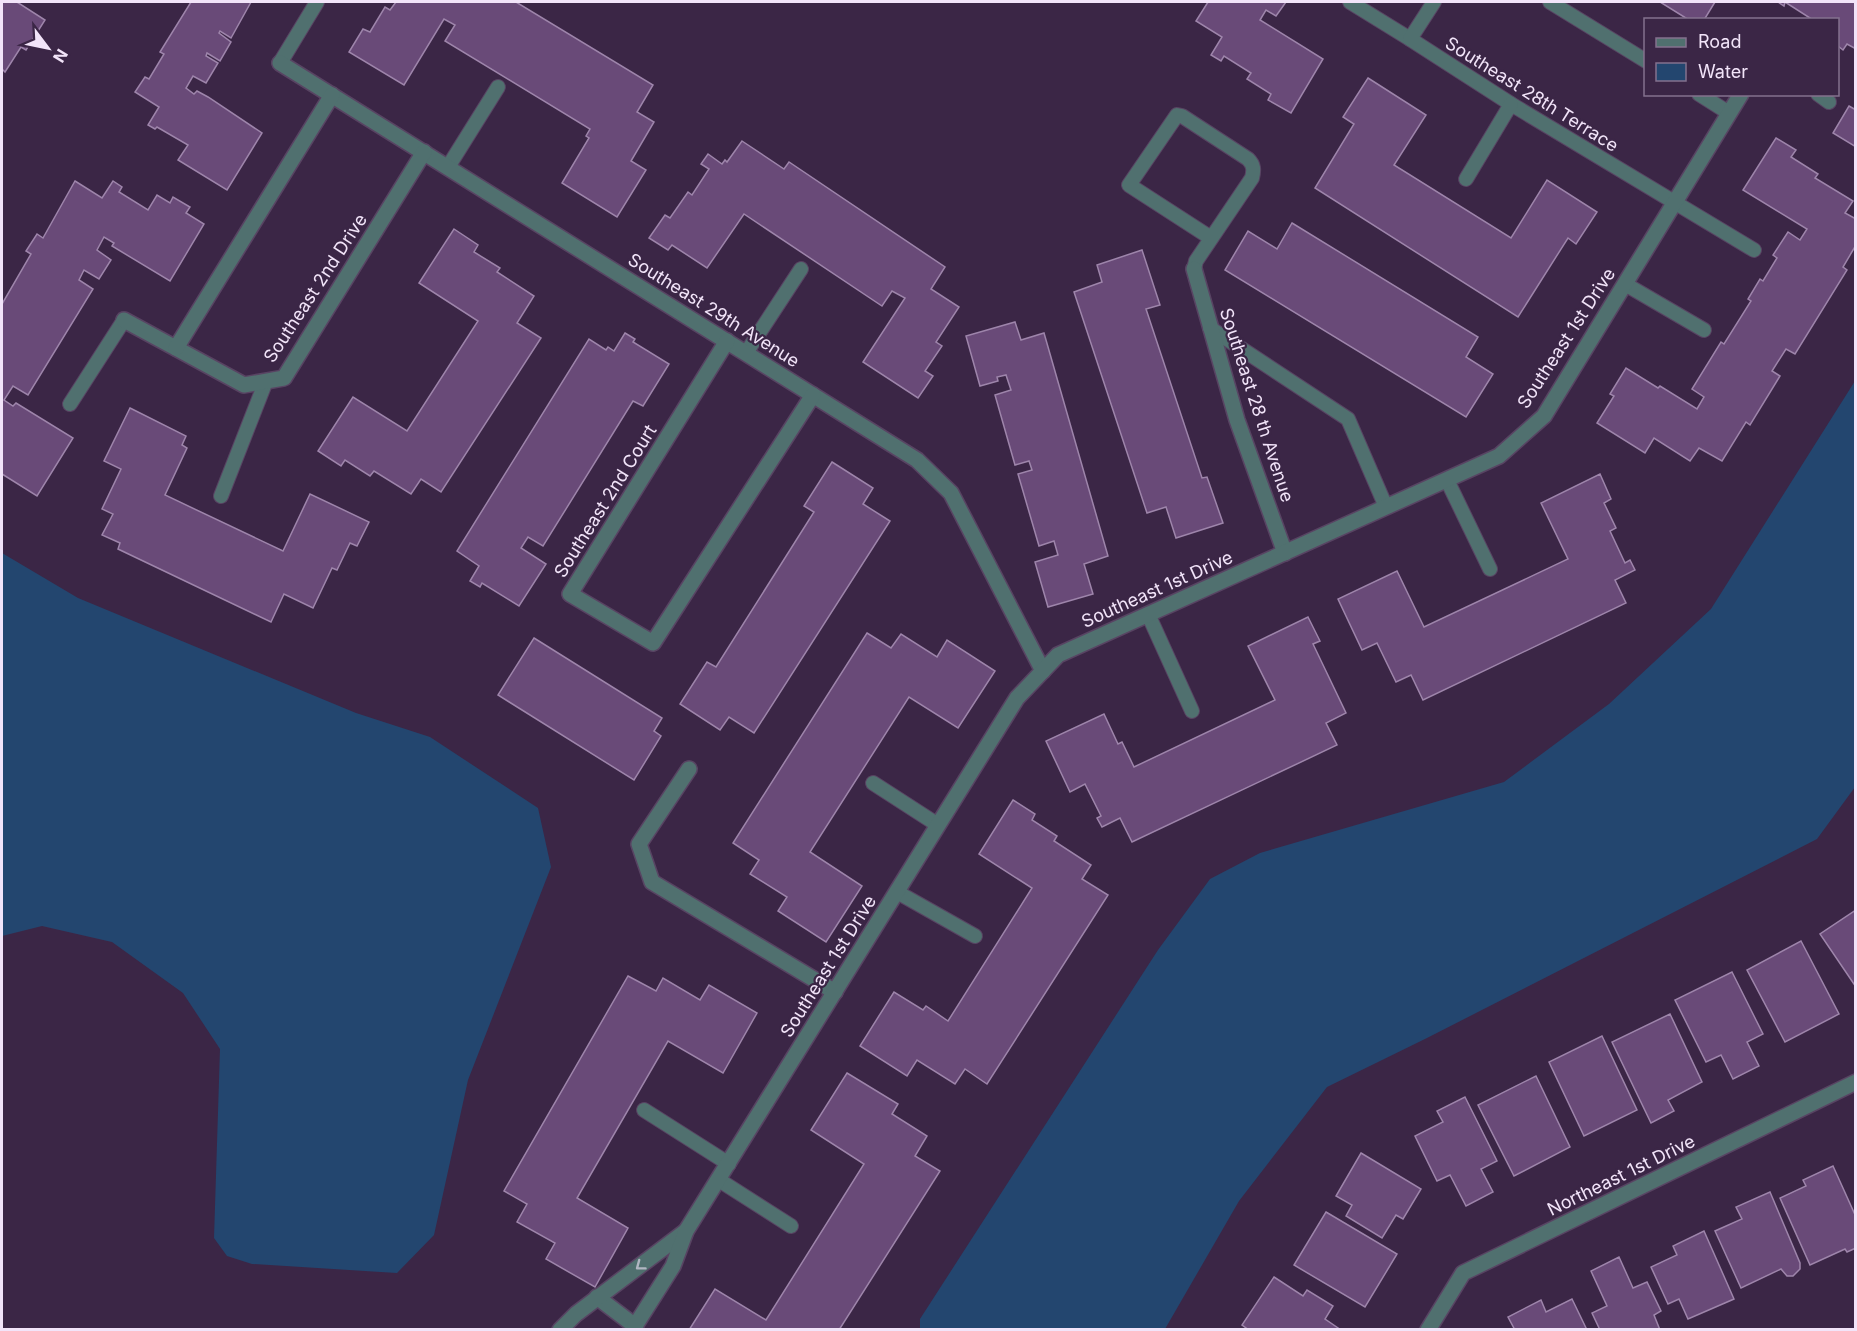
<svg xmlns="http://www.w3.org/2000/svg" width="1857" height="1331" viewBox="0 0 1857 1331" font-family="Inter,sans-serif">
<rect width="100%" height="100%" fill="#3b2646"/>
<!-- water -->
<g fill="#23466f">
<polygon points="1855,381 1855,787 1817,839 1427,1038 1327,1087 1239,1201 1165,1329 920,1329 920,1319 1158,950 1210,879 1260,853 1504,782 1609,704 1711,609"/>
<polygon points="2,553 78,598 356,713 430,737 538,808 551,867 468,1080 434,1235 397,1273 252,1264 227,1256 214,1238 220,1049 183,993 112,942 42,926 2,936"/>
</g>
<!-- building -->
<g fill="#694a78" stroke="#9e85ab" stroke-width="1.5">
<polygon points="2,2 17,2 45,20 26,50 21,47 5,72 2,69"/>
<polygon points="191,2 251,2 231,38 220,31 219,33 231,42 220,61 207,53 206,56 218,63 206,83 193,76 186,88 194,94 197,91 208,97 262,133 227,190 178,160 188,145 157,127 155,129 148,125 159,107 135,92 145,77 149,79 164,54 160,52"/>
<polygon points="396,2 516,2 653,85 637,112 654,122 631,161 646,170 617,217 562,183 589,138 586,136 590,129 445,41 455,25 444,19 404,85 349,52 363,29 370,32 385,7 390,10"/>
<polygon points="1208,2 1286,2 1276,16 1266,10 1260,20 1323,59 1291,113 1268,100 1271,94 1247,79 1251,73 1224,56 1221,61 1211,55 1222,37 1196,21"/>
<polygon points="1660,2 1715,2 1704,20 1689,20"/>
<polygon points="1778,2 1856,2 1856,49 1847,44 1843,50 1838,46 1838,20 1813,20 1785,2 1784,6"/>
<polygon points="1368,78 1426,115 1394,165 1511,238 1547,180 1597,212 1576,244 1568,238 1518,317 1315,188 1354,124 1343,117"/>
<polygon points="1849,106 1856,110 1856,147 1833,133"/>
<polygon points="1776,138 1796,150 1791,157 1818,174 1815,178 1853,201 1845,213 1856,219 1856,245 1843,267 1847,270 1795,354 1786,349 1772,371 1780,376 1750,425 1746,422 1722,461 1699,448 1690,461 1654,438 1645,453 1597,423 1614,396 1610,394 1626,368 1658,388 1660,386 1697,409 1704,397 1692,389 1721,342 1724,344 1751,301 1748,299 1760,279 1763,281 1777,258 1773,255 1788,232 1800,240 1807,229 1743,190"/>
<polygon points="742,141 784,169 789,162 945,267 931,289 959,307 936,342 942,346 925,371 933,376 918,398 863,362 905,298 892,291 882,306 744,214 707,268 672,245 668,250 649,238 665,215 670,218 688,192 692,195 709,169 701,164 708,154 722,164 725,160 727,162"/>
<polygon points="75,181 102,198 113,181 122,187 119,192 148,210 157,195 170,203 173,197 190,207 186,213 204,224 170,281 112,246 114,243 104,237 97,250 111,260 99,279 84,270 79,280 93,289 28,395 13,386 4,400 13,406 16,403 73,438 37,496 2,474 2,304 31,254 26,251 37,234 43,238"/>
<polygon points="1292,223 1478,337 1466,357 1493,374 1466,417 1225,270 1248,231 1277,249"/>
<polygon points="454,229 478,245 474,252 500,268 497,272 534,296 517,323 541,338 441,492 421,479 411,494 374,471 370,476 345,460 341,466 318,451 353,397 407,431 478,321 419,283"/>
<polygon points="1142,250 1160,305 1146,309 1202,478 1207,477 1223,523 1176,538 1166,507 1147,513 1074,292 1102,282 1097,265"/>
<polygon points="1015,322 1021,340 1044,333 1108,556 1084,564 1093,594 1048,607 1035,562 1058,555 1054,541 1039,546 1018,474 1032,470 1029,461 1015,465 995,395 1011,390 1006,375 997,377 998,381 980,386 966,336"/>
<polygon points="625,333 635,339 633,342 669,364 643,406 633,401 543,546 528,537 521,548 546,564 519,606 482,583 480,587 470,581 479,566 457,551 589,339 606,350 608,347 614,351"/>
<polygon points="130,408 186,436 182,445 187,448 165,495 283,551 310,494 369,522 357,546 350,543 337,570 332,568 313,608 284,594 271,622 118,549 120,543 102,535 113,514 102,509 121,469 104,461"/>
<polygon points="832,462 873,488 863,504 890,521 754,733 729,717 720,730 680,704 707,662 716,667 814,512 804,506"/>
<polygon points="1600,474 1611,499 1604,503 1616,528 1610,531 1625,563 1630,560 1635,570 1615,580 1626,603 1423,700 1411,675 1396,682 1377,643 1362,650 1338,599 1397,571 1424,627 1568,559 1541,503"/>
<polygon points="1308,617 1320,641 1313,644 1346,713 1326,723 1337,745 1132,842 1120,818 1102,827 1097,818 1101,816 1085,784 1070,792 1046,741 1104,714 1118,744 1122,742 1134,767 1275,700 1248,646"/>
<polygon points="867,633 891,648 901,634 937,657 947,640 995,671 958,728 909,697 810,852 862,886 826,942 778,911 787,897 750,874 759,860 733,843"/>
<polygon points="534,638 662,718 654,731 661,736 634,780 498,695"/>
<polygon points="1013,800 1035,814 1032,820 1057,836 1054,841 1091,865 1082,879 1108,895 987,1084 965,1069 955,1084 917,1060 907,1076 860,1046 894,992 923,1010 926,1006 948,1021 1032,888 979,854"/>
<polygon points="1856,910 1856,987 1820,934"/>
<polygon points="1801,941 1839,1014 1785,1042 1747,970"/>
<polygon points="1732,972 1763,1034 1747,1042 1759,1066 1733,1079 1721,1055 1706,1062 1675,1000"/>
<polygon points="628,976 656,991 663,978 700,1000 709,985 757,1013 723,1073 668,1041 577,1198 628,1228 595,1287 546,1259 555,1243 517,1222 527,1204 504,1191"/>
<polygon points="1670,1014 1702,1082 1668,1100 1674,1111 1651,1123 1612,1042"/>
<polygon points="1602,1036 1637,1110 1584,1136 1549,1062"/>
<polygon points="847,1073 898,1104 892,1114 927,1136 915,1156 940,1171 839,1330 689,1330 715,1289 766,1320 864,1164 811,1130"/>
<polygon points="1536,1076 1570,1147 1514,1176 1478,1105"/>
<polygon points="1465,1097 1497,1161 1481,1169 1493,1192 1466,1206 1450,1175 1437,1181 1415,1136 1443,1122 1437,1111"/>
<polygon points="1361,1153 1421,1189 1403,1219 1396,1215 1382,1238 1346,1216 1352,1205 1336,1196"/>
<polygon points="1833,1166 1856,1217 1856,1248 1847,1252 1845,1249 1810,1265 1780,1198 1806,1186 1803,1180"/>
<polygon points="1770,1192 1800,1263 1800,1269 1793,1276 1787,1276 1781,1269 1741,1288 1715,1231 1742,1219 1736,1207"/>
<polygon points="1326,1212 1397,1254 1365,1307 1294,1265"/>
<polygon points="1704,1231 1734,1299 1688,1319 1679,1299 1668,1304 1651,1267 1677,1255 1673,1246"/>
<polygon points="1619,1257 1633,1288 1647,1282 1661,1311 1654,1315 1660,1330 1600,1330 1592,1313 1607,1306 1591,1271"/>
<polygon points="1274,1277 1303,1296 1307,1290 1333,1306 1325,1319 1341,1330 1249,1330 1242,1325"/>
<polygon points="1572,1299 1587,1330 1515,1330 1508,1317 1541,1300 1546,1312"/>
</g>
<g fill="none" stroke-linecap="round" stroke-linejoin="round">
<!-- service casing -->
<g stroke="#584463" stroke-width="16">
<g id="service">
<polyline points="1350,2 1410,39"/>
<polyline points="1434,2 1410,39 1511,104 1754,250"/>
<polyline points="1550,2 1646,61"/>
<polyline points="280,63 317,2"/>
<polyline points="1699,94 1729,113"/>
<polyline points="1818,94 1829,102"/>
<polyline points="448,167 498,87"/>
<polyline points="1466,179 1511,104"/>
<path d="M1194,269L1196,261L1252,178C1254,170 1254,165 1248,159L1182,116L1177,115L1129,185L1211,238"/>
<polyline points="1625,284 1704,330"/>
<polyline points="1210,328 1348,419 1386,507"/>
<polyline points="746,353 801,269"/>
<polyline points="70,404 124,320"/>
<polyline points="1447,480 1490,569"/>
<polyline points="221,496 266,381"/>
<polyline points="1148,614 1192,711"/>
<polyline points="873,783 938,825"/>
<polyline points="897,892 975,936"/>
<polyline points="644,1110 729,1164"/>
<polyline points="719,1180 791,1226"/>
</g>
</g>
<!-- minor casing -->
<g stroke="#584463" stroke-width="18">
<g id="minor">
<polyline points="280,63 917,460 951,493 1043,671"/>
<polyline points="1194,269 1237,420 1285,553"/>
<polyline points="124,320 244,385 284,378 424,152"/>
<polyline points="727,341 570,594 653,643 813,395"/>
<polyline points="176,348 332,95"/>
<polyline points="689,769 639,844 652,882 835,992"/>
<polyline points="597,1297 635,1326"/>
<polyline points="560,1330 576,1314 686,1231"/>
<polyline points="636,1330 635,1326 673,1266 686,1231 1017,698 1058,655 1499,456 1544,416 1741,94"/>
<polyline points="1428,1330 1463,1273 1856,1082"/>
</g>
</g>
<!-- service -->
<use href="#service" stroke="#50706f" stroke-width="14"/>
<!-- minor -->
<use href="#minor" stroke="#50706f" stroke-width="15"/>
</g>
<!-- one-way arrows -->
<defs><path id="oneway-chevron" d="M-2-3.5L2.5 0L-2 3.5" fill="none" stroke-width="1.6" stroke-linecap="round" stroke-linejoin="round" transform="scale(1.5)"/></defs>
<use stroke="#b1b6c2" href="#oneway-chevron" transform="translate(640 1266) rotate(143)"/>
<g text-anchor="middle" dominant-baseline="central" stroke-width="4.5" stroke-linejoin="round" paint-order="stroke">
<!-- street labels -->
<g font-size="18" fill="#f2e4f9" stroke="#3b2646">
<text transform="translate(1532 94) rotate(32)">Southeast 28th Terrace</text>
<text transform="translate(315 288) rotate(-57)">Southeast 2nd Drive</text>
<text transform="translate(714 310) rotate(32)">Southeast 29th Avenue</text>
<text transform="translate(1566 338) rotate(-57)">Southeast 1st Drive</text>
<text transform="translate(1257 405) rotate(72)">Southeast 28 th Avenue</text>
<text transform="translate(605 501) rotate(-58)">Southeast 2nd Court</text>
<text transform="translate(1157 589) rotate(-24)">Southeast 1st Drive</text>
<text transform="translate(828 966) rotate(-58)">Southeast 1st Drive</text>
<text transform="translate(1621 1175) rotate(-26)">Northeast 1st Drive</text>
</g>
</g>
<!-- border -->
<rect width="1857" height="1331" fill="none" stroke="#f2e4f9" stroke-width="6"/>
<!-- legend -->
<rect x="1644" y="18" width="195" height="78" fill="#3b2646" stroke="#84728e" stroke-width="1.5"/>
<rect x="1656" y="38" width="30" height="9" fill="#50706f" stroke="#84728e" stroke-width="1.5"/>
<text x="1698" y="48" font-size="18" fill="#f2e4f9">Road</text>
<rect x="1656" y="63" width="30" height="18" fill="#23466f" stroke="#84728e" stroke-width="1.5"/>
<text x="1698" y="78" font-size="18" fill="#f2e4f9">Water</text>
<!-- north arrow -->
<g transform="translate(48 48) rotate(122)" stroke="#3b2646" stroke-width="4.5" paint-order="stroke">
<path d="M0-4.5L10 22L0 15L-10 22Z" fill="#f2e4f9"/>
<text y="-9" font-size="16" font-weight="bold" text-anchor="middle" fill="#f2e4f9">N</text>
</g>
</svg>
